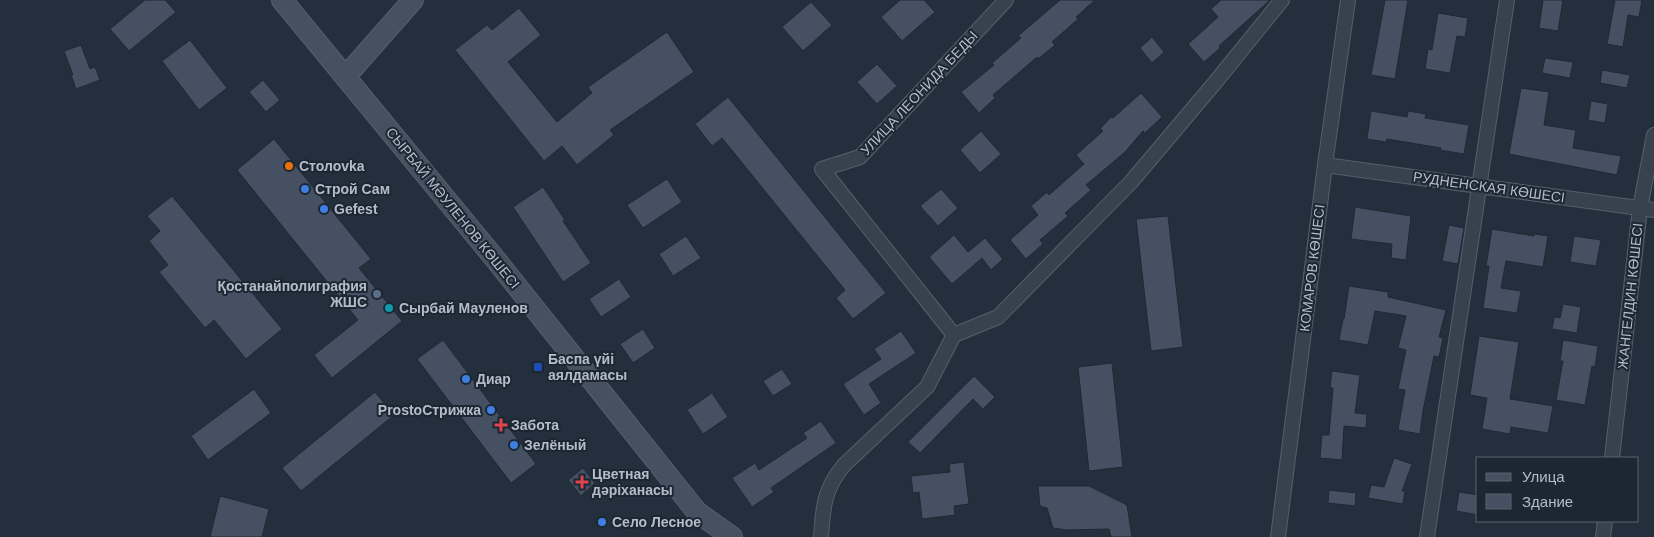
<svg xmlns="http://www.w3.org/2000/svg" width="1654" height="537" viewBox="0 0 1654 537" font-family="Arial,sans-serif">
<rect width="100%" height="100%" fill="#242f3e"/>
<!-- building -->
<g fill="#455162" stroke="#1f2835">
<polygon points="145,0 165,0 176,12 129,51 110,29"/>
<polygon points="900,0 924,0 935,12 902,41 881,17"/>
<polygon points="1060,0 1095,0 1076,17 1078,19 1052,42 1055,45 1038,59 1037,57 993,95 995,98 979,113 961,92 994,65 992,63 1021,38 1018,36"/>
<polygon points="1221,0 1270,0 1219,46 1220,48 1204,62 1188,44 1218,17 1211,9"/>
<polygon points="1385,0 1408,0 1395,79 1371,75"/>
<polygon points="1543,0 1563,0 1558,31 1539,28"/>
<polygon points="1615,0 1642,0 1639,17 1628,15 1623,47 1607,44"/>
<polygon points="811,2 832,25 803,51 782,27"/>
<polygon points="519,8 541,35 508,62 557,122 592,93 588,87 667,32 694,72 610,130 614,135 577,165 562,146 544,161 455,50 487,25 492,30"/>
<polygon points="1438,13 1468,18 1465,37 1457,36 1450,73 1425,69 1428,49 1432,50"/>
<polygon points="1152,37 1164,52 1152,63 1140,48"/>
<polygon points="190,40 227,88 199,110 162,61"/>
<polygon points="81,45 90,69 95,67 100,80 76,89 71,75 73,75 64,51"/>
<polygon points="1545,58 1573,62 1570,78 1542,73"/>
<polygon points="877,64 897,86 877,104 857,82"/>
<polygon points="1602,70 1630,75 1627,88 1600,83"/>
<polygon points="263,80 280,100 266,112 249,92"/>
<polygon points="1521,88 1549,92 1544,125 1576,130 1573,148 1621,156 1617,175 1509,154"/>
<polygon points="1141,93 1162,117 1145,133 1143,131 1125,152 1086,185 1091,190 1065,213 1068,216 1040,240 1043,244 1026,259 1010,240 1038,215 1031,206 1047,192 1049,195 1084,164 1076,155 1103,131 1100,129 1111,117 1113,118"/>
<polygon points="728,97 886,293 853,319 836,298 845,290 722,138 712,146 695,124"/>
<polygon points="1591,101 1608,104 1605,123 1588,120"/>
<polygon points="1371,111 1407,117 1408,111 1426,114 1425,118 1469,125 1464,154 1440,150 1441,148 1387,139 1386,142 1367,139"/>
<polygon points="981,131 1001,154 980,173 960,150"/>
<polygon points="274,139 371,259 359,268 402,321 332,378 314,355 358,320 237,170"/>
<polygon points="667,179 682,202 643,228 627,205"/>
<polygon points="543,187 565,220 563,221 591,263 563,282 513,207"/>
<polygon points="941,189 958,208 938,226 920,206"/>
<polygon points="172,196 282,329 246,359 214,320 205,328 159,272 168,265 149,241 160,231 147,216"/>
<polygon points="1355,207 1411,216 1406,260 1391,258 1392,244 1351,239"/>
<polygon points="1168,216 1183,347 1151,351 1136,219"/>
<polygon points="1449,225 1464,228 1458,264 1442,261"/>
<polygon points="1492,229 1534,236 1534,234 1548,236 1543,267 1506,261 1501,288 1521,291 1517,313 1483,308 1489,266 1486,266"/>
<polygon points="954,235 968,252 985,238 1003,259 991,270 982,258 952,284 929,257"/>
<polygon points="686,236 701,258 673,276 659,254"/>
<polygon points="1574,236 1601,240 1596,266 1570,262"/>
<polygon points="619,279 631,297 601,317 589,299"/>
<polygon points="1349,286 1388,292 1388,297 1446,310 1439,337 1443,338 1439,357 1434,356 1423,411 1420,434 1398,430 1405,390 1398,389 1406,350 1398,348 1406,316 1375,311 1368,345 1339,340 1343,319 1344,319"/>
<polygon points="1563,304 1581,307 1577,333 1552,329 1554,317 1560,318"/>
<polygon points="643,329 655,348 633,363 620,344"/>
<polygon points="901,331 916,353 869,384 881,403 864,415 843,384 881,359 874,349"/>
<polygon points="1479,336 1519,342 1510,399 1553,406 1548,433 1511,427 1510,434 1482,429 1487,398 1470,395"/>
<polygon points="443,340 536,464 511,483 417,359"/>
<polygon points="1563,340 1598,346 1595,367 1592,366 1585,405 1556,400 1563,361 1560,361"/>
<polygon points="1112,363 1123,467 1089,471 1078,367"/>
<polygon points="782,369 792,384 773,396 763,381"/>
<polygon points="1332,371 1360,375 1355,413 1367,414 1366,428 1344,426 1342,460 1320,458 1322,435 1329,435 1333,388 1330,387"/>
<polygon points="974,376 995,397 983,409 973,399 920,453 908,442"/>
<polygon points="254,389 271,413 208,460 191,436"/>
<polygon points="375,392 394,415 301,491 282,468"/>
<polygon points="712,393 728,417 703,434 687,410"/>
<polygon points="821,421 836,443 771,488 774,492 752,507 732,478 755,463 759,470 807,438 803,433"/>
<polygon points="1394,458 1412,464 1402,491 1405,491 1403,504 1368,498 1371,485 1384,487"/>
<polygon points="964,462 969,504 954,506 955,515 922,519 919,492 913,493 911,476 950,472 949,464"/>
<polygon points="583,468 595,483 581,496 568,480"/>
<polygon points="1038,486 1089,486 1127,505 1132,537 1111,537 1109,529 1067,530 1053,528 1047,508 1040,506"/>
<polygon points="1329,490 1356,493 1355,506 1328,503"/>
<polygon points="1459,492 1478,495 1478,515 1456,511"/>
<polygon points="220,496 269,509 262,537 210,537"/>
</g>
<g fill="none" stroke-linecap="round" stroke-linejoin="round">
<!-- street casing -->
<g stroke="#565f6c" stroke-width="16">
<g id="street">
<polyline points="1325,165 1654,210"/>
<polyline points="954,335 822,169 860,157 1006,0"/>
<polyline points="1612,458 1640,208 1654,135"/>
<path d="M821,537C823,507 824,489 844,465L927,387L954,335L998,317L1131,182L1213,85L1282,0"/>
<polyline points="1278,537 1325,165 1348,0"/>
<polyline points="1427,537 1507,0"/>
<polyline points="1603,537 1605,521"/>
</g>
</g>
<!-- secondary casing -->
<g stroke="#565f6c" stroke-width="22">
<g id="secondary">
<polyline points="282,0 496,260 697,512 732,537"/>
<polyline points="346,76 413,0"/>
</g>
</g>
<!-- street -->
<use href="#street" stroke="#38414e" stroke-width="14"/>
<!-- secondary -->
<use href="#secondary" stroke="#465061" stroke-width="20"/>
</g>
<!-- markers -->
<circle fill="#e8710a" stroke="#1d2633" stroke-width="2" cx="289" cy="166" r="5"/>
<g fill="#3f7fe0" stroke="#1d2633" stroke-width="2">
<circle cx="305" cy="189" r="5"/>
<circle cx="324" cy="209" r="5"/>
<circle cx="466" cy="379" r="5"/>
<circle cx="491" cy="410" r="5"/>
<circle cx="514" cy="445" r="5"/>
<circle cx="602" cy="522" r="5"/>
</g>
<circle fill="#5c6f8a" stroke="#1d2633" stroke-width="2" cx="377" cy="294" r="5"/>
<circle fill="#0f9aa8" stroke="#1d2633" stroke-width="2" cx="389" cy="308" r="5"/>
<rect fill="#1a4fb4" stroke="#1d2633" stroke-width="2" x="533" y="362" width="10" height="10" rx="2.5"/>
<g fill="#e0444e" stroke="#1d2633" stroke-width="2">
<path d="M498.5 417.5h5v5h5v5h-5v5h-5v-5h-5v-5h5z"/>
<path d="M579.5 474.5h5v5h5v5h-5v5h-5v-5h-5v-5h5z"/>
</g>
<g text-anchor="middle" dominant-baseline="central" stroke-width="4" stroke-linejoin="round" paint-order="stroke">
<!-- street labels -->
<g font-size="14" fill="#b4bcc9" stroke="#1d2633">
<text transform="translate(919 93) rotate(-47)">УЛИЦА ЛЕОНИДА БЕДЫ</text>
<text transform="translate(1489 187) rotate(8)">РУДНЕНСКАЯ КӨШЕСІ</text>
<text transform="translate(453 208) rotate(51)">СЫРБАЙ МӘУЛЕНОВ КӨШЕСІ</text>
<text transform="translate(1312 268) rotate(-83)">КОМАРОВ КӨШЕСІ</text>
<text transform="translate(1630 296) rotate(-84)">ЖАНГЕЛДИН КӨШЕСІ</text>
</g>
<!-- poi labels -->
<g font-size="14" font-weight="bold" fill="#b4bcc9" stroke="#1d2633" text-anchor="start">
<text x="299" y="166">Столоvka</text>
<text x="315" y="189">Строй Сам</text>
<text x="334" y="209">Gefest</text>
<text x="367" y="286" text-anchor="end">Қостанайполиграфия<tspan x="367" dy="16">ЖШС</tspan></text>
<text x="399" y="308">Сырбай Мауленов</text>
<text x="548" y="359">Баспа үйі<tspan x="548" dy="16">аялдамасы</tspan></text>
<text x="476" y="379">Диар</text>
<text x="481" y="410" text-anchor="end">ProstoСтрижка</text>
<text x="511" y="425">Забота</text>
<text x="524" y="445">Зелёный</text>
<text x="592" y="474">Цветная<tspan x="592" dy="16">дәріханасы</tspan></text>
<text x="612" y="522">Село Лесное</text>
</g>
</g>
<!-- legend -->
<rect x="1476" y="457" width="162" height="65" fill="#1d2633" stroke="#59626f"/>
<rect x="1486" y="473" width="25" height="8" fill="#465061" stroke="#59626f"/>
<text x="1522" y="482" font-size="15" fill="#b4bcc9">Улица</text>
<rect x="1486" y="494" width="25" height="15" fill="#455162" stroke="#59626f"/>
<text x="1522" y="507" font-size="15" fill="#b4bcc9">Здание</text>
</svg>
